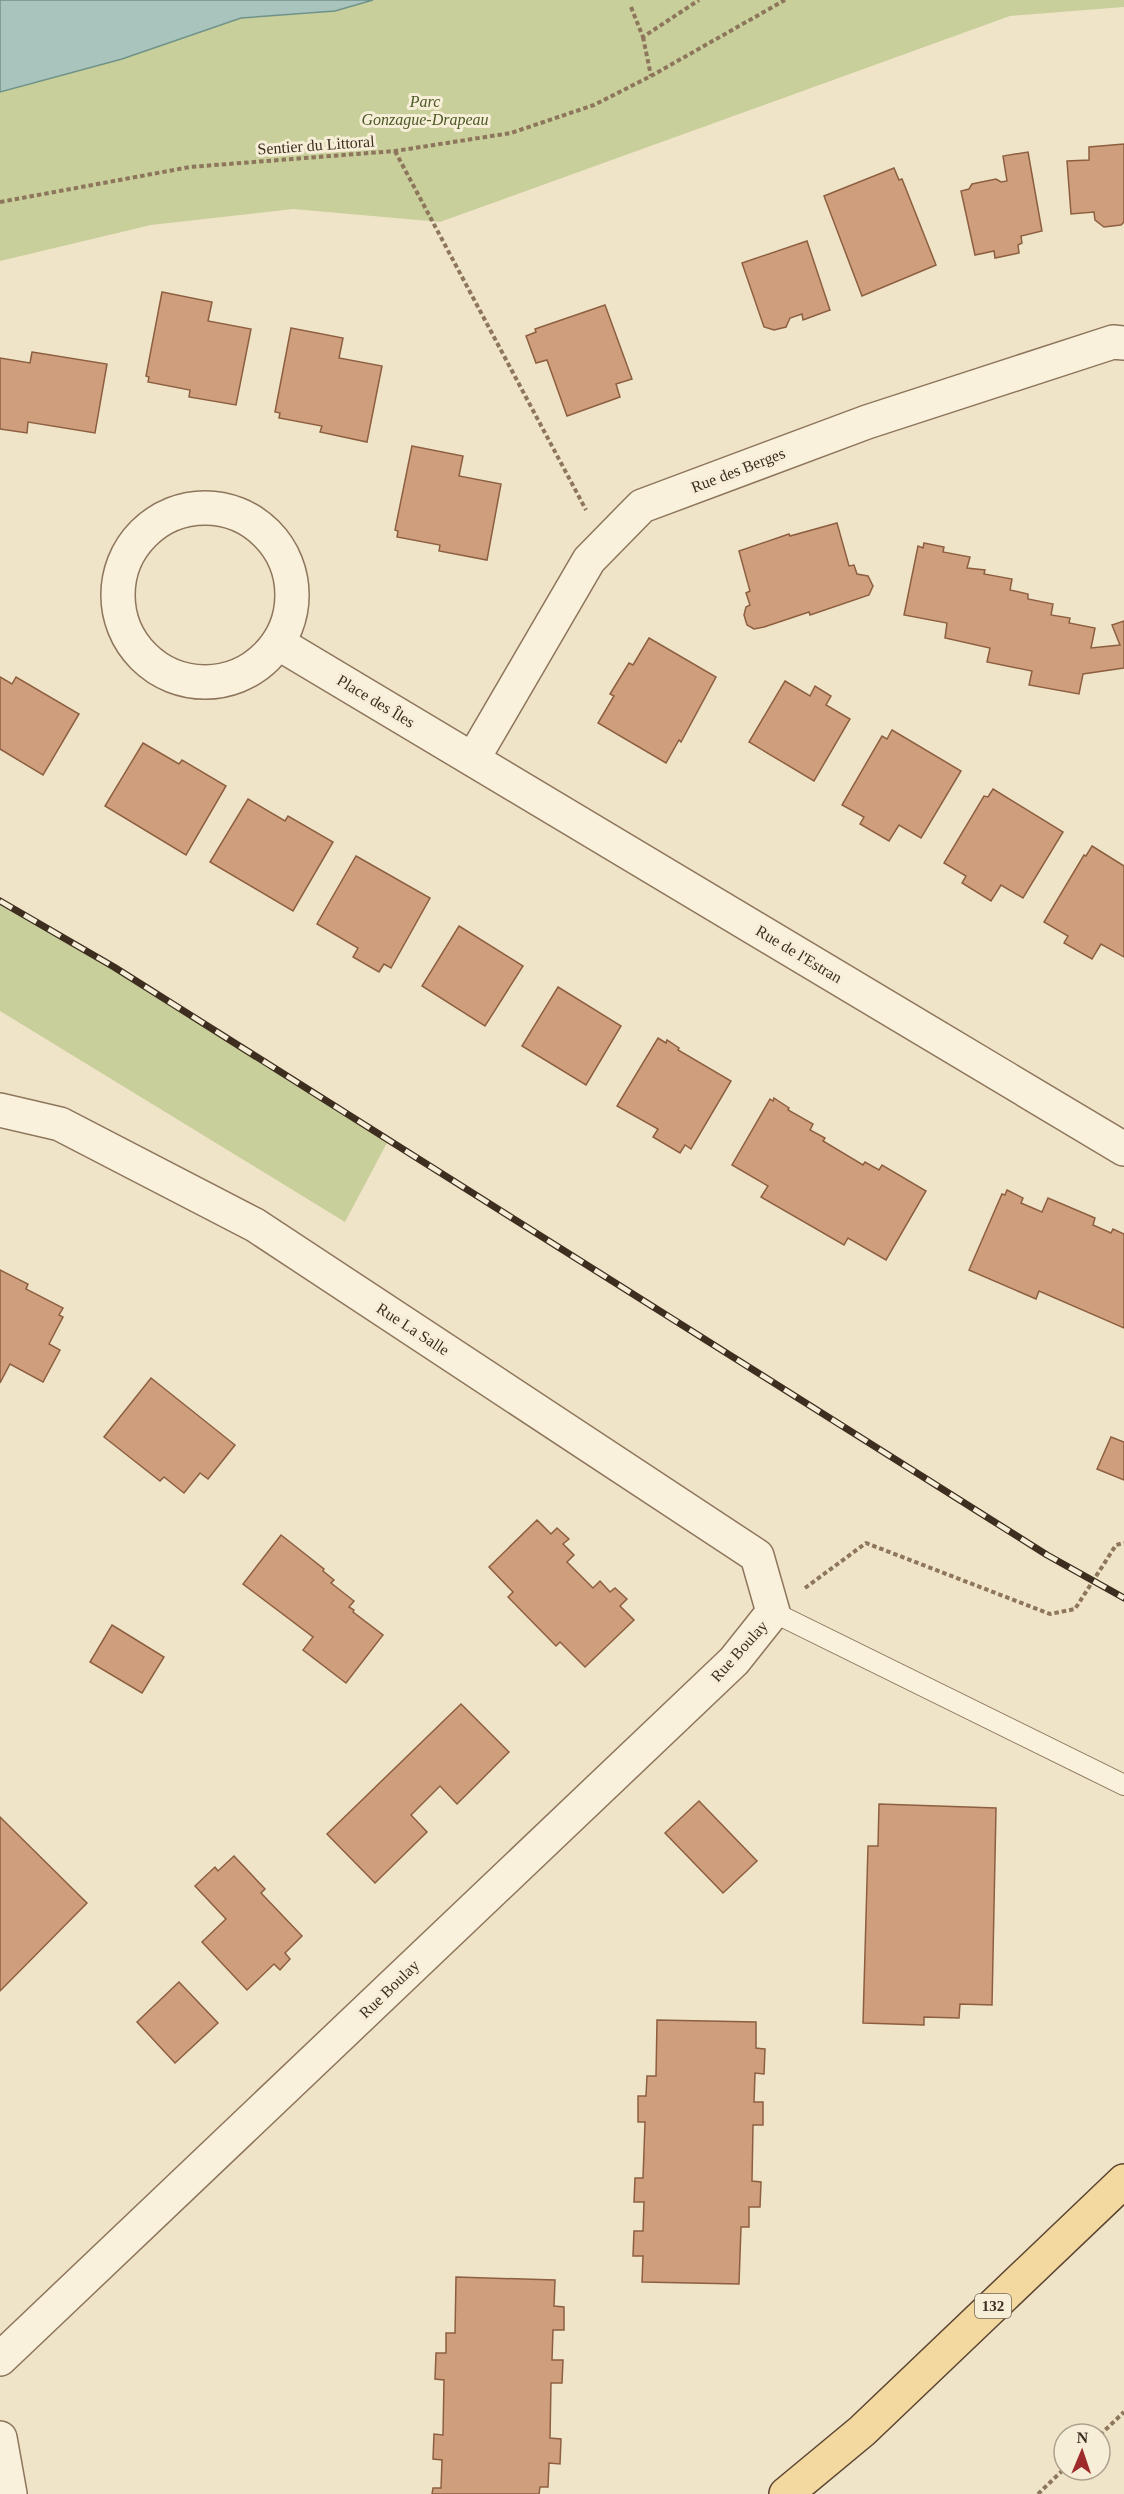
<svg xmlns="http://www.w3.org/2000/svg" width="1124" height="2494" viewBox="0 0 1124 2494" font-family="Georgia,serif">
<rect width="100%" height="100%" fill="#f0e4c8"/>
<!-- green -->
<g fill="#c9cf9b">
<polygon points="373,0 1124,0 1124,7 1010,16 440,222 293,209 151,225 0,261 0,92 122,59 241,18 335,11"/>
<polygon points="0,901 114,967 389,1139 345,1222 0,1011"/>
</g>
<!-- water -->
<polygon fill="#a9c4bc" stroke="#6f938a" stroke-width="1.5" points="0,0 373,0 335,11 241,18 122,59 0,92"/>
<!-- building -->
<g fill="#cf9f7d" stroke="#8d5f41" stroke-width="1.5">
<polygon points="1124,144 1124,222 1121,225 1104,227 1095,220 1094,212 1071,214 1067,161 1089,160 1089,147"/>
<polygon points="1028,152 1042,231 1021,236 1022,243 1018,245 1019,253 995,258 994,251 975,255 961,191 969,189 972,184 996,179 1001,182 1007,181 1003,156"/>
<polygon points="894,168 899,180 902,179 936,265 862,296 824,196"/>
<polygon points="807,241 830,310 803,320 802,314 790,318 786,327 774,330 764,327 742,263"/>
<polygon points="162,292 212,302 208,321 251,329 236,405 189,397 190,390 148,382 149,377 146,376"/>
<polygon points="605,305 632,379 616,384 620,397 567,416 547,360 536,363 526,336 536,332 535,329"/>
<polygon points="291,328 343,338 339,358 382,366 367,442 320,432 322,426 279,418 280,413 275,412"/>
<polygon points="32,352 107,364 95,433 28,422 27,433 0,429 0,358 30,363"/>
<polygon points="412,446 463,456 459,476 501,484 487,560 439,551 440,545 397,537 398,531 395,530"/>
<polygon points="837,523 849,566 854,565 857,574 868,576 873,586 869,595 810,615 809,612 764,627 754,629 747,625 744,615 746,607 750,605 746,593 750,591 739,551 789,534 790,536"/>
<polygon points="924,543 944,547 943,552 970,557 967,568 985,570 984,574 1012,579 1010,590 1028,594 1028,599 1053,604 1051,615 1070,618 1069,623 1095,628 1091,648 1120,645 1112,625 1124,621 1124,668 1083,674 1079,694 1029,685 1032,671 987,662 990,648 945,638 947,623 904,615 918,546 923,548"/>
<polygon points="649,638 716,677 681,742 679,740 666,763 598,723 614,696 610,694 629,663 633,665"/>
<polygon points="0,677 12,684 16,677 79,714 43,775 0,749"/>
<polygon points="785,681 810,696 815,686 831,696 826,705 850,719 814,781 749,742"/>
<polygon points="892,730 961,771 921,838 899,825 889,841 860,824 864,817 842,805 882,736 887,739"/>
<polygon points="143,743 179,764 182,760 226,786 186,855 105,806"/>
<polygon points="993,789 1063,832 1023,898 1001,885 991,901 962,883 966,876 944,863 984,796 988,797"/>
<polygon points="248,799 285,821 288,816 333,842 293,911 210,862"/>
<polygon points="1092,846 1124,866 1124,957 1101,944 1092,959 1064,943 1068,936 1044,922 1084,855 1086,856"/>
<polygon points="356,856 430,898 391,968 384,964 379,972 353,957 358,948 317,924"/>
<polygon points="459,926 523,966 485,1026 422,986"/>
<polygon points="558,987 621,1026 586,1085 522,1046"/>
<polygon points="658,1038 666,1043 667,1040 679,1048 678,1050 731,1081 691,1149 685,1145 680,1153 653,1137 658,1129 617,1106"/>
<polygon points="774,1098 789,1108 788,1110 813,1124 810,1130 825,1138 823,1141 863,1165 865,1162 879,1170 882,1165 926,1191 886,1260 848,1238 844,1245 761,1197 768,1186 732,1165 770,1099 773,1101"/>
<polygon points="1007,1190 1023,1198 1021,1203 1042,1212 1048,1198 1095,1218 1093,1225 1111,1233 1113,1229 1124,1234 1124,1328 1039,1291 1036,1299 969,1270 1002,1194 1005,1195"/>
<polygon points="0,1270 28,1284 26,1289 63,1308 59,1315 63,1317 49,1344 60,1350 43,1382 10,1364 0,1383"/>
<polygon points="151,1378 235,1445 208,1479 200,1473 184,1493 164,1477 160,1481 104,1437"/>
<polygon points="1111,1437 1124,1442 1124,1480 1097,1469"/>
<polygon points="537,1520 551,1534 557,1528 569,1539 563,1544 574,1555 567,1562 593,1588 600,1581 610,1592 615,1588 627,1599 620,1606 634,1620 585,1667 560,1642 556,1646 508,1597 513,1592 489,1567"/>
<polygon points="281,1535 324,1569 323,1571 334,1580 331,1583 354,1601 349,1607 354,1610 353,1612 383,1635 346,1683 303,1650 313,1637 243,1584"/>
<polygon points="112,1625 164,1657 142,1693 90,1662"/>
<polygon points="461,1704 509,1752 457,1804 440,1786 411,1815 427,1832 375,1883 327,1834"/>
<polygon points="699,1801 757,1861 723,1893 665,1833"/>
<polygon points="879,1804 996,1808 992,2005 960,2004 959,2018 924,2017 924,2025 863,2023 868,1846 878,1846"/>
<polygon points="0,1817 87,1903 0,1991"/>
<polygon points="234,1856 265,1889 261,1893 302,1936 285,1953 290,1959 280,1970 274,1964 247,1990 202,1942 226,1919 195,1886 215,1867 218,1871"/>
<polygon points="179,1982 218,2023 175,2063 137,2022"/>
<polygon points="657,2020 756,2022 756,2048 765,2049 764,2074 755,2073 754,2102 763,2102 763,2125 753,2125 752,2181 761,2182 760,2207 749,2207 749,2227 741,2227 739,2284 642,2282 643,2256 633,2256 634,2231 643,2231 644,2202 634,2202 635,2178 643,2178 645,2122 638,2122 638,2096 646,2096 647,2076 656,2076"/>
<polygon points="456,2277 555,2280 554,2306 564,2307 564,2330 553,2330 552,2360 563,2360 562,2383 551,2383 550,2438 561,2439 560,2464 549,2463 548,2487 540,2487 539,2494 432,2494 433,2488 441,2488 442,2460 433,2459 434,2434 443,2435 444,2380 435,2379 436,2353 446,2353 446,2333 455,2333"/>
</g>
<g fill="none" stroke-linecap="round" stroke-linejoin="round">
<!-- lane casing -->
<g stroke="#8d765c" stroke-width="22">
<polyline id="lane" points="773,1612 1124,1785"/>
</g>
<!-- street casing -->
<g stroke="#8d765c" stroke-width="36">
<g id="street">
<circle cx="205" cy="595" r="87"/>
<polyline points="278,643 1124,1149"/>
<polyline points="473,759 589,560 642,506 867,422 1113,342 1124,343"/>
<polyline points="0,1110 60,1124 255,1225 757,1556 773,1612 734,1661 0,2359"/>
<polyline points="0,2438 10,2494"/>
</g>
</g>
<!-- primary casing -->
<g stroke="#5b4430" stroke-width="36">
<polyline id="primary" points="786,2494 862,2431 1124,2181"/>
</g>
<!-- path -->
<g stroke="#8d765c" stroke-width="4" stroke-dasharray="4.5 3" stroke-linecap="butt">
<polyline points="631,7 643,37 699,0"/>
<polyline points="643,37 651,76"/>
<polyline points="395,151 586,510"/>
<polyline points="0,202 190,167 395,151 511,133 594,105 651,76 785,0"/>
<polyline points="805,1588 866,1543 1050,1614 1075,1609 1116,1545 1124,1543"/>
<polyline points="1100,2435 1124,2412"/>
<polyline points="1038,2494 1064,2469"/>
</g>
<!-- lane -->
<use href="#lane" stroke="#faf1dc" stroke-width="20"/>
<!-- street -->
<use href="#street" stroke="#faf1dc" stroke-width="33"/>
<!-- primary -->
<use href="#primary" stroke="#f3d9a0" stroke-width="33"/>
<!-- rail casing -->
<g stroke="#3d2e20" stroke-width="7">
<polyline id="rail" points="0,901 114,967 1047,1555 1124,1598"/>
</g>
<!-- rail -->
<use href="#rail" stroke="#f7eed8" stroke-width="4.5" stroke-dasharray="14" stroke-linecap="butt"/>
</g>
<g text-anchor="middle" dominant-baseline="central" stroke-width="6" stroke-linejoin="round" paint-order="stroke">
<!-- shield labels -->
<rect fill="#f7eed8" stroke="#756857" stroke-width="1.5" x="975" y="2294" width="36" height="24" rx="4.5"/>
<g font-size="15" font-weight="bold" fill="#3d2e20">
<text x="993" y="2306">132</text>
</g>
<!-- park labels -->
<g font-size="16" font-style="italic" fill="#4d5a26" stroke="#f7eed8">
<text x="425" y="101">Parc<tspan x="425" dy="18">Gonzague-Drapeau</tspan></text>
</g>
<!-- street labels -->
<g font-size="16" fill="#3d2e20" stroke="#f7eed8">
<text transform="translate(316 145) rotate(-4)">Sentier du Littoral</text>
<text transform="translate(738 470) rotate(-21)">Rue des Berges</text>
<text transform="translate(376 701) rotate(31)">Place des Îles</text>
<text transform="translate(799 954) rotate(31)">Rue de l'Estran</text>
<text transform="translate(413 1329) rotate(33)">Rue La Salle</text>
<text transform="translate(739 1651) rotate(-48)">Rue Boulay</text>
<text transform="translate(389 1989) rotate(-44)">Rue Boulay</text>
</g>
</g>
<!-- north arrow -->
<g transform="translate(1082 2452) rotate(2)"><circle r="28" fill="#f7eed8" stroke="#ada18e" stroke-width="1.5"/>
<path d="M0-4.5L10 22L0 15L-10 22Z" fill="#9e2a2b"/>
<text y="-9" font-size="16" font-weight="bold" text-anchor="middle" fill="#3d2e20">N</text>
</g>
</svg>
